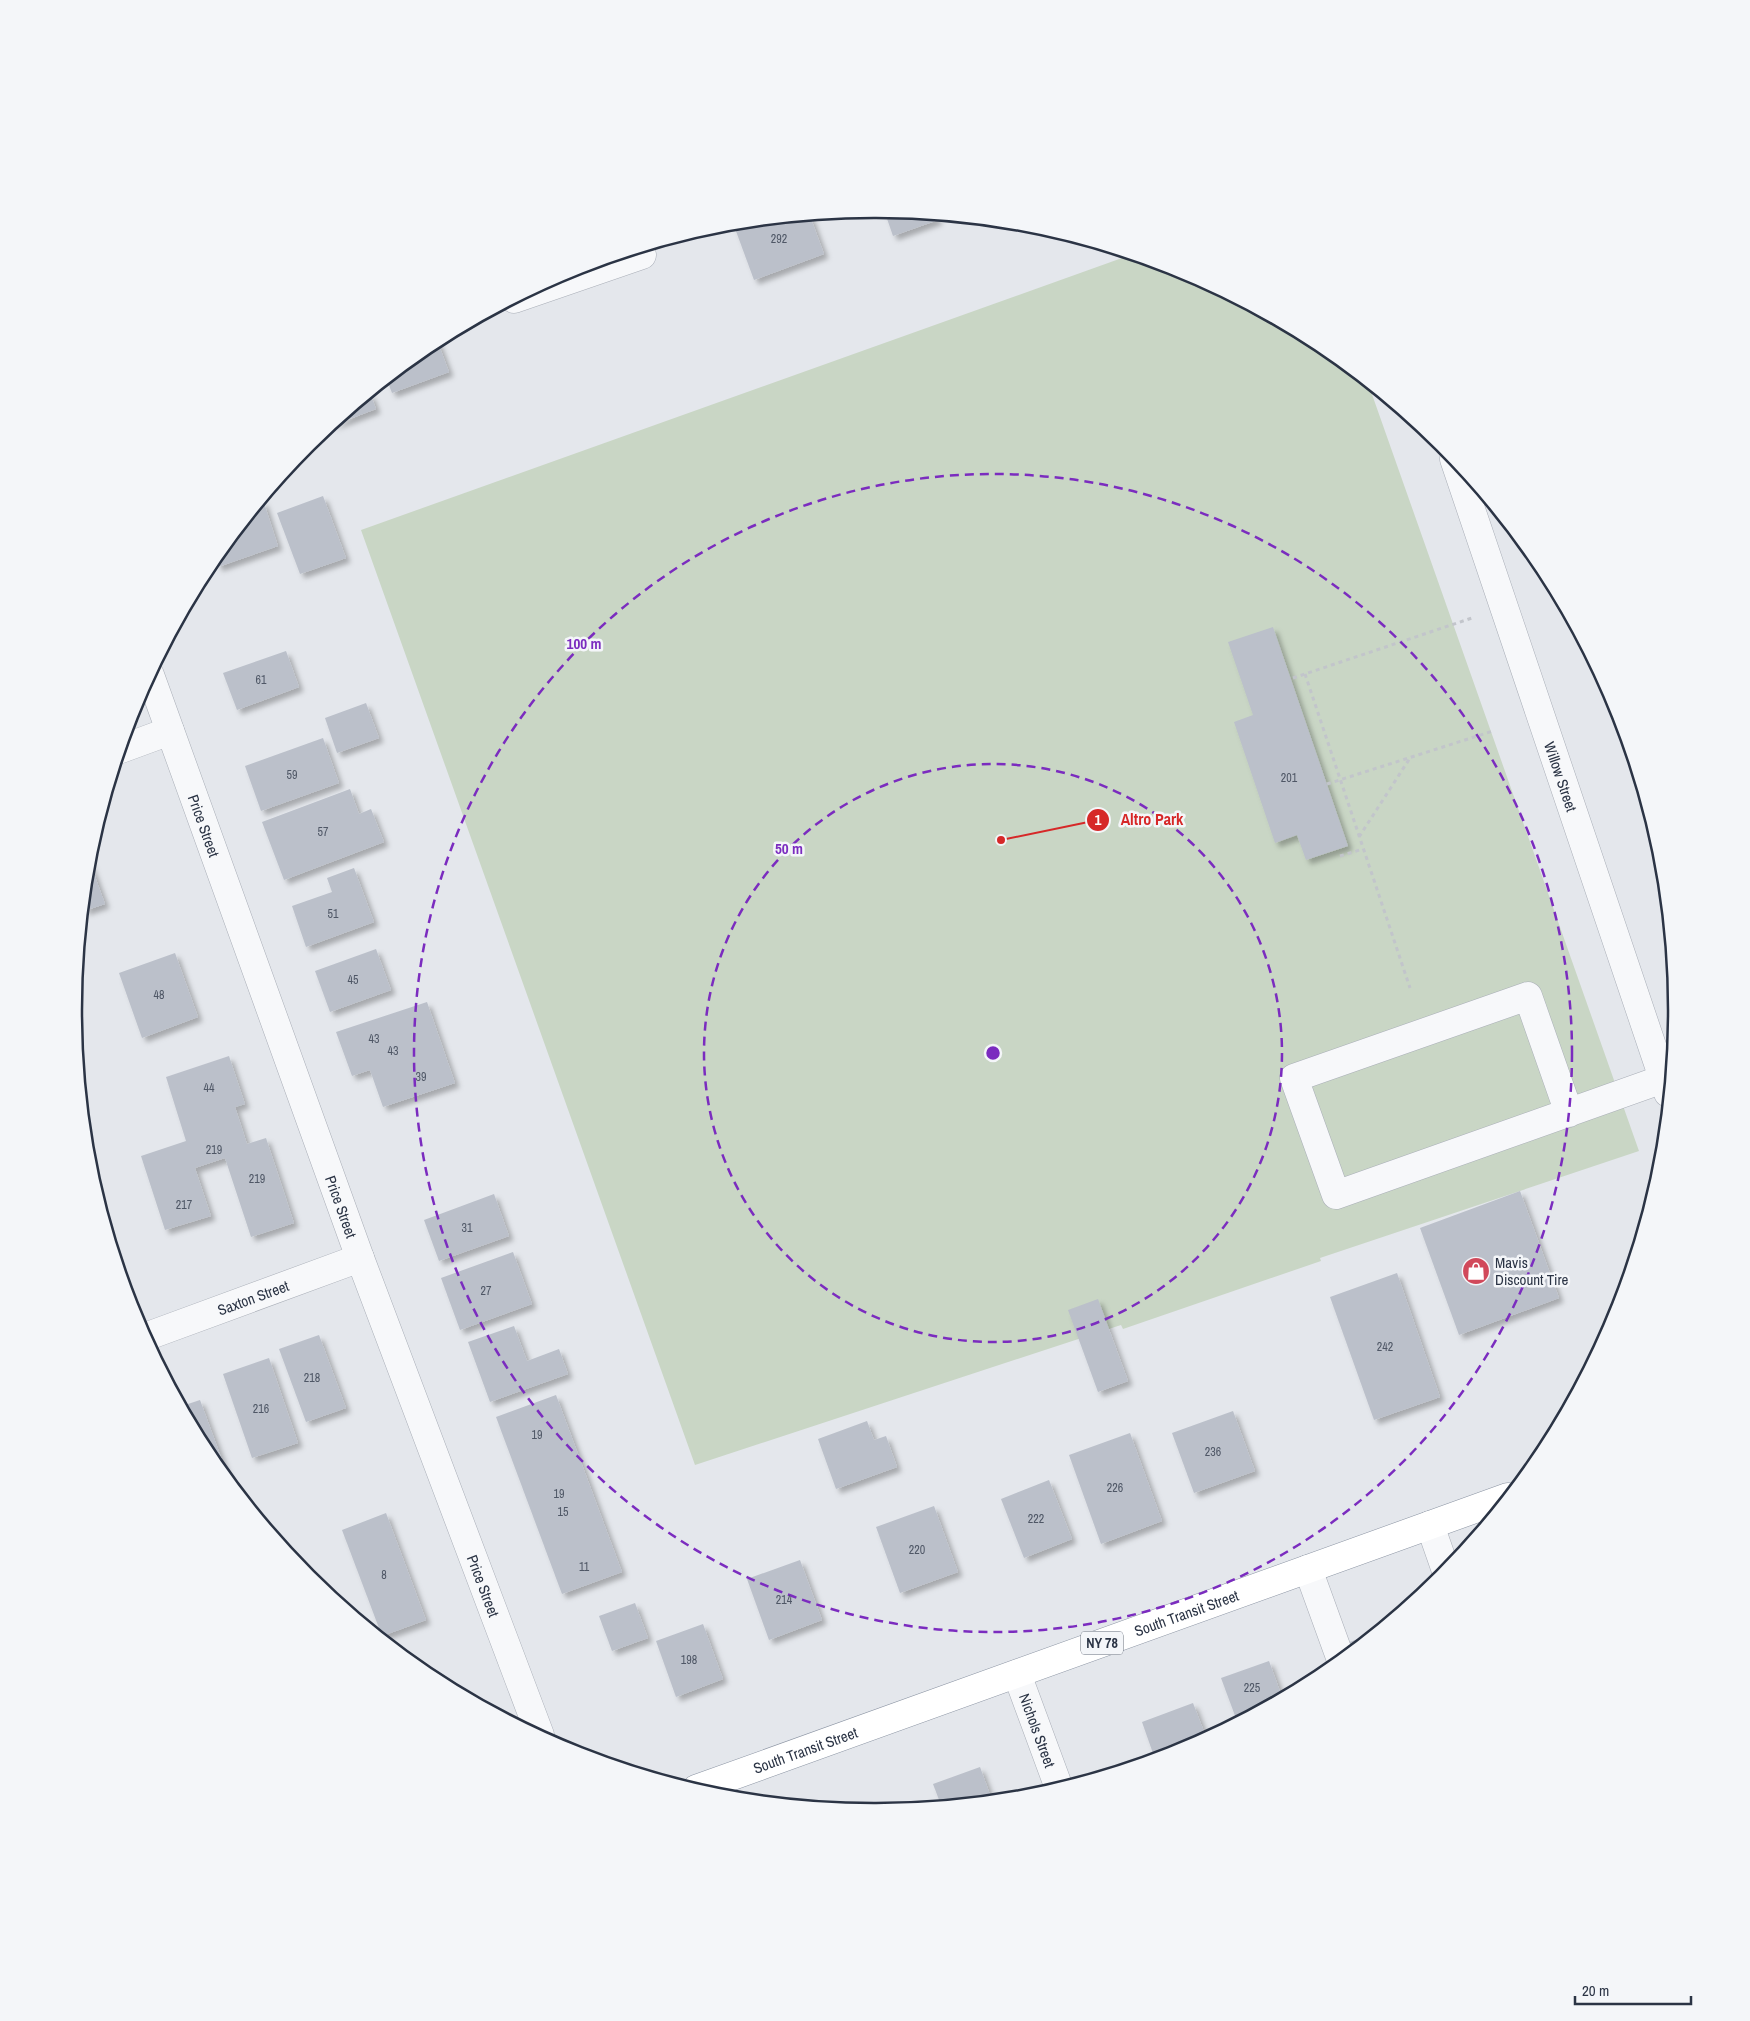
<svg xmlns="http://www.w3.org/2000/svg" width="1750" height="2021" viewBox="0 0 1750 2021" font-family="'Archivo Narrow',sans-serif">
<defs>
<filter id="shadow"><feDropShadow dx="4.5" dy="4.5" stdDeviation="2.5" flood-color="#0004"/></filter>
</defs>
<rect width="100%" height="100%" fill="#e4e7ec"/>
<!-- green -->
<polygon fill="#c9d6c5" points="1120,251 1182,270 1320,344 1368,383 1639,1151 1320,1258 1321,1261 1123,1329 1121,1325 695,1465 361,530 1122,258"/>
<!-- building -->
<g fill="#bbc0ca" filter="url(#shadow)">
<polygon points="884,210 936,215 938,220 893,236"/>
<polygon points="810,216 824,254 754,280 733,223"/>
<polygon points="437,340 449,372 392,393 387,380"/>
<polygon points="370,393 376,409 331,426"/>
<polygon points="323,496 346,558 300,574 277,513"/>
<polygon points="263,500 278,546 218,567 215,558"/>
<polygon points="1273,627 1348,846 1306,860 1297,835 1275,843 1234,722 1253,715 1228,642"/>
<polygon points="286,651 299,687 237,710 223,673"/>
<polygon points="366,703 379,738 337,753 325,718"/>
<polygon points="323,738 339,783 261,811 245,766"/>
<polygon points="350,789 359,814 371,809 384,842 284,880 262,822"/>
<polygon points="89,860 105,904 84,911"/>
<polygon points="354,868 374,922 306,947 292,906 332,892 327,878"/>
<polygon points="376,949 391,990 330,1012 315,971"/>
<polygon points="175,953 198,1017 142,1038 119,973"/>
<polygon points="427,1002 455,1083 383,1107 370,1070 352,1076 336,1032"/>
<polygon points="229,1056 245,1104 235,1107 247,1144 266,1138 294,1223 251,1237 225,1158 195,1168 211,1216 165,1230 141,1156 186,1141 166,1077"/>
<polygon points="1520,1191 1559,1298 1459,1335 1420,1228"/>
<polygon points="494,1194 509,1236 439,1261 424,1220"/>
<polygon points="513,1252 532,1304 460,1330 441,1278"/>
<polygon points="1397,1273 1440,1397 1374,1420 1330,1297"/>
<polygon points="1098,1299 1128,1381 1098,1392 1068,1310"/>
<polygon points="514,1326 527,1361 559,1349 568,1374 490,1402 468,1342"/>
<polygon points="319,1335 346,1408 306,1422 279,1349"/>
<polygon points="269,1358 298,1443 252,1458 223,1374"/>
<polygon points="556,1395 622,1572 562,1594 496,1417"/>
<polygon points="200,1400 229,1479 228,1479 209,1455 182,1406"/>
<polygon points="1233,1411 1255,1471 1194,1493 1172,1433"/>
<polygon points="867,1421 874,1440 886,1436 897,1467 836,1489 818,1439"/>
<polygon points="1130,1433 1162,1521 1101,1544 1069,1455"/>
<polygon points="1049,1480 1072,1539 1024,1558 1001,1499"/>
<polygon points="934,1506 958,1572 900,1593 876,1527"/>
<polygon points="386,1513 426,1620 382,1636 342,1530"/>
<polygon points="800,1560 822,1620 769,1640 747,1579"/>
<polygon points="635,1603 648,1638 612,1651 599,1616"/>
<polygon points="703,1624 723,1679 676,1697 656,1641"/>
<polygon points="1371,1634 1371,1635 1350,1652 1347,1643"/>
<polygon points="1269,1661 1282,1697 1237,1721 1221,1678"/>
<polygon points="1193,1703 1206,1737 1181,1751 1155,1759 1142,1722"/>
<polygon points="980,1767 992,1800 941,1805 933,1784"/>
</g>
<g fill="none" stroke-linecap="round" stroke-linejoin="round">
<!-- minor casing -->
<g stroke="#a9aeb7" stroke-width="29">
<g id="minor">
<polyline points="514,299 642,255 640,249"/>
<path id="s1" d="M1454,459L1668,1093"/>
<path id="s2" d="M150,675L360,1258L540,1735"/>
<polyline points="121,749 170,731"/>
<polyline points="1569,1113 1528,996 1294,1078 1336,1195 1663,1079"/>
<path id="s3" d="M145,1337L360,1258"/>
<polyline points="1430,1525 1446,1571"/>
<polyline points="1308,1569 1341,1660"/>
<path id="s4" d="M1017,1674L1059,1788"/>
</g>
</g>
<!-- highway casing -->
<g stroke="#8b94a3" stroke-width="29">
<g id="highway">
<path id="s5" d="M696,1789L1508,1497"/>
</g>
</g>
<!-- path -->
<g stroke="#c2c5cb" stroke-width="3" stroke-dasharray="4 4" stroke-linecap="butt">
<polyline points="1305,674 1410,988"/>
<polyline points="1293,678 1472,618"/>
<polyline points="1327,784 1493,731"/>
<polyline points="1359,837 1410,758"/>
<polyline points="1340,856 1363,849"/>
</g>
<!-- minor -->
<use href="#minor" stroke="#f7f8fa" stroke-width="28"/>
<!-- highway -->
<use href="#highway" stroke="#fff" stroke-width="28"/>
</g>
<!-- distance rings -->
<g fill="none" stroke="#7b2cbf" stroke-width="2.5" stroke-dasharray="9 6">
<circle cx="993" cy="1053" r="289"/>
<circle cx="993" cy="1053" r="579"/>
</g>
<!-- icons -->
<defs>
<g id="shop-disc" transform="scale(1.4375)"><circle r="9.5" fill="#d1495b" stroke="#f4f6f9"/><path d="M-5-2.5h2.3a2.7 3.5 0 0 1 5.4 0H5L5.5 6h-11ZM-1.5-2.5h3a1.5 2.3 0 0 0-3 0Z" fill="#fff"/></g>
</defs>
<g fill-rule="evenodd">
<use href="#shop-disc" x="1476" y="1271"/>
</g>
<g text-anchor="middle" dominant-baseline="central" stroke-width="5" stroke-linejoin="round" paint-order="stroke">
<!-- number labels -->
<g font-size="12" fill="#4f5766">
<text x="779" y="239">292</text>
<text x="261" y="680">61</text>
<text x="292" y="775">59</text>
<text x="1289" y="778">201</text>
<text x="323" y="832">57</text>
<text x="333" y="914">51</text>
<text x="353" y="980">45</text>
<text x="159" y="995">48</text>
<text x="374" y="1039">43</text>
<text x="393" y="1051">43</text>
<text x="421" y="1077">39</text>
<text x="209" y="1088">44</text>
<text x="214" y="1150">219</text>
<text x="257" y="1179">219</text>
<text x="184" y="1205">217</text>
<text x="467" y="1228">31</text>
<text x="486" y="1291">27</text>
<text x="1385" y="1347">242</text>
<text x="312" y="1378">218</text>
<text x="261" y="1409">216</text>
<text x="537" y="1435">19</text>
<text x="1213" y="1452">236</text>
<text x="1115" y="1488">226</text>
<text x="559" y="1494">19</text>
<text x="563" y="1512">15</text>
<text x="1036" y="1519">222</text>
<text x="917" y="1550">220</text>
<text x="584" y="1567">11</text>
<text x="384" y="1575">8</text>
<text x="784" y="1600">214</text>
<text x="689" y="1660">198</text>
<text x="1252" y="1688">225</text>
</g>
<!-- shield labels -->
<rect fill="#f4f6f9" stroke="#676e7b" stroke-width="1" x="1081" y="1631.5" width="42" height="23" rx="4"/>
<g font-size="14" font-weight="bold" fill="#2b3445">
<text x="1102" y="1643">NY 78</text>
</g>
<!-- street labels -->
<g font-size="15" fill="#2b3445" stroke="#f4f6f9">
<text stroke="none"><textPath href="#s1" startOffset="335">Willow Street</textPath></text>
<text stroke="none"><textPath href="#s2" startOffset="160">Price Street</textPath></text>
<text stroke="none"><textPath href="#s2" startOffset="565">Price Street</textPath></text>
<text stroke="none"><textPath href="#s3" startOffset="115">Saxton Street</textPath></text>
<text stroke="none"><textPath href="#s2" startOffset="970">Price Street</textPath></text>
<text stroke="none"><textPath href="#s5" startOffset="521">South Transit Street</textPath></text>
<text stroke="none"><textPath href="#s4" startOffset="60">Nichols Street</textPath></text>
<text stroke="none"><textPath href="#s5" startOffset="116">South Transit Street</textPath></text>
</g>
<!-- poi labels -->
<g font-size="15" fill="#2b3445" stroke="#f4f6f9" text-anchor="start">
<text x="1495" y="1262">Mavis<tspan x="1495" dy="17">Discount Tire</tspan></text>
</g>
</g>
<!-- crop -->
<path d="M0 0H1750V2021H0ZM874 218H876A792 792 0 0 1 1668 1010V1011A792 792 0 0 1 876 1803H874A792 792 0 0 1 82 1011V1010A792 792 0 0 1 874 218Z" fill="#f4f6f9" fill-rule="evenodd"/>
<path fill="none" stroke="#2b3445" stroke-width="2.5" d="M874 218H876A792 792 0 0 1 1668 1010V1011A792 792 0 0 1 876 1803H874A792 792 0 0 1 82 1011V1010A792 792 0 0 1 874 218Z"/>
<circle cx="993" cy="1053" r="8" fill="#7b2cbf" stroke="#f4f6f9" stroke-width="2.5"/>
<g font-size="15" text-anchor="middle" font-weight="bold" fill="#7b2cbf" stroke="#f4f6f9" stroke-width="5" stroke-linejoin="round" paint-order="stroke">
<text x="584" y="649">100 m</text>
<text x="789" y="854">50 m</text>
</g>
<!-- callouts -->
<path fill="none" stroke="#d62828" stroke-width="2" d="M1001 840L1098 820"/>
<g fill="#d62828" stroke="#f4f6f9" stroke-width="2">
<circle cx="1001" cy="840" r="5"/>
<circle cx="1098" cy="820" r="12"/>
</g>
<g font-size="15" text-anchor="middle" font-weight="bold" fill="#fff">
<text x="1098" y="825">1</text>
</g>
<g font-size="16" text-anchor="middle" font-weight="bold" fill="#d62828" stroke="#f4f6f9" stroke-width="5" stroke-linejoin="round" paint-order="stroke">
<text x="1152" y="825">Altro Park</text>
</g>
<!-- scale -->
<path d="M1575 1996v8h116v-8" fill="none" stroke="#2b3445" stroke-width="2.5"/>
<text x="1582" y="1996" font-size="15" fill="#2b3445" stroke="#f4f6f9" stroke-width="4" paint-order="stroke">20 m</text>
</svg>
